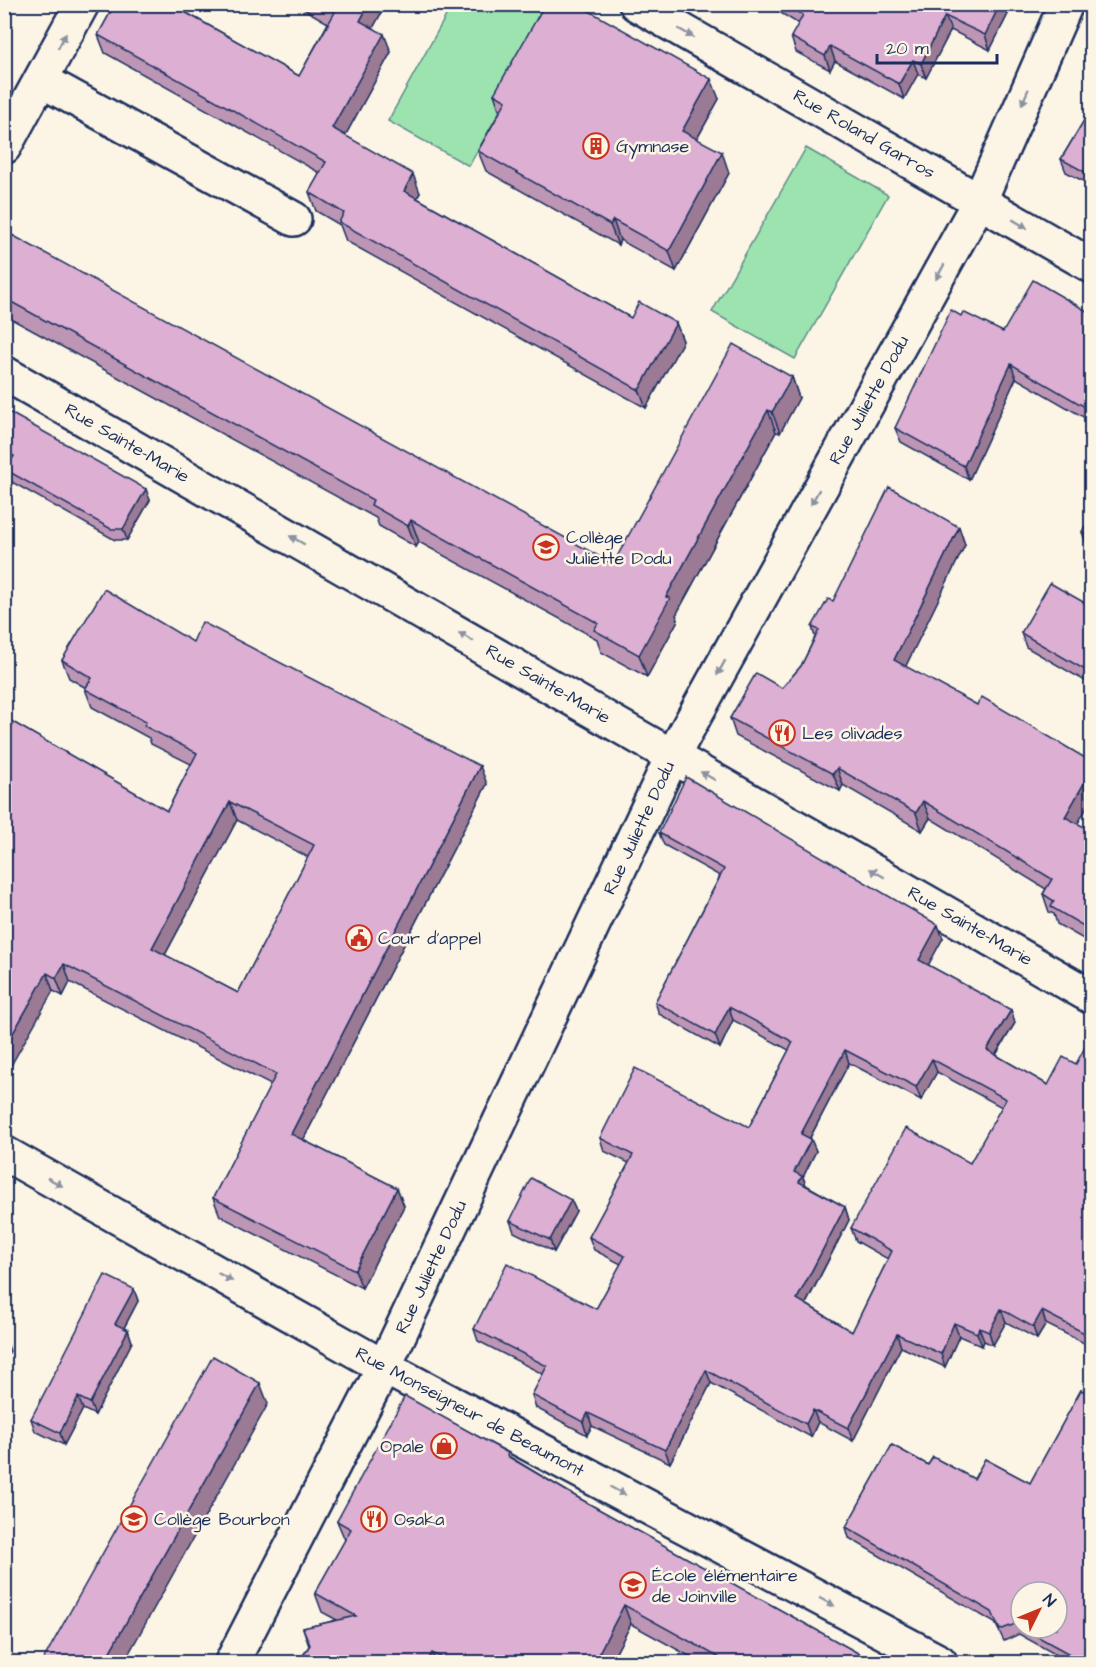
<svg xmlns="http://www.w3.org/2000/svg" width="1096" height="1667" viewBox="0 0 1096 1667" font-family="'Architects Daughter',sans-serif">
<rect width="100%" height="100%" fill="#fcf5e5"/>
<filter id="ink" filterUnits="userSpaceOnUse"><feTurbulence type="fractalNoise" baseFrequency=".0167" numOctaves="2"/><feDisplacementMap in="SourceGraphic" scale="12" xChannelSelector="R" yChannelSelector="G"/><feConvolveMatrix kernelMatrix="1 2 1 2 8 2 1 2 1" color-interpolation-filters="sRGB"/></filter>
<g filter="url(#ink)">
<!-- green -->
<g fill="#9de3b0" stroke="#5c8987" stroke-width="1.5">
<polygon points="452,5 559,5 469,166 388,121"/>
<polygon points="806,148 888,195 795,359 712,312"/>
</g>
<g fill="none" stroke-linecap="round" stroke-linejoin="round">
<!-- minor casing -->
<g stroke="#1b2f5e" stroke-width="38">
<g id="minor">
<polyline points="636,4 1092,266"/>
<polyline points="41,80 294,219"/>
<polyline points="4,147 82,4"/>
<polyline points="4,373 1092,997"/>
<polyline points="4,1153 384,1367 940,1662"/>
<polyline points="232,1662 384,1367 673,755 980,200 1066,4"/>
</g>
</g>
<!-- minor -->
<use href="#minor" stroke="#fcf5e5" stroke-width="33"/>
</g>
<!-- wall -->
<g fill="#bd96b5" stroke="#1b2f5e" stroke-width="1.5" fill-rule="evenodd">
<polygon points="115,4 189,4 185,12 299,76 328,23 295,4 386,4 373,28 391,52 345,136 420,193 417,198 631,318 676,323 683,341 646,408 346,241 340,225 316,211 309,192 320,173 105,53 98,35"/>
<polygon points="766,4 1013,4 990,50 951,30 926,78 918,74 904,99 835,61 830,70 796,52 791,37 799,24"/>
<polygon points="494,94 719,99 697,139 729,173 676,271 620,240 618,245 486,171 478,151 500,112"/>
<polygon points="1092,107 1092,186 1066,172 1061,159"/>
<polygon points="4,250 613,564 792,377 799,398 780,433 776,432 676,615 678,620 647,677 601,652 597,639 419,542 416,547 379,526 376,518 4,315"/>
<polygon points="1092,314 1092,422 1016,378 969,480 901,442 895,428 961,316 1003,332"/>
<polygon points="4,411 150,500 127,540 115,540 10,481 6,470 10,463 4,460"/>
<polygon points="1092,514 1092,548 1087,546 1082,532"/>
<polygon points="959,527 965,545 905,667 977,705 1092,762 1092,798 1077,824 1092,831 1092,944 1057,924 1054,914 1049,912 1043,894 1046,889 930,818 922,831 843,785 840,791 736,736 730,718 782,688 801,666 815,637 812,627 833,601"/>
<polygon points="1092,607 1092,685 1026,647 1021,633"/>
<path d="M193,642L487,784L303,1140L397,1188L404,1206L362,1288L220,1216L213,1198L271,1085L70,982L63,996L53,991L4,898V717L167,811L191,764L151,744L149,738L92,707L85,689L86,688L69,678L62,660ZM237,820L308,857L238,993L165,955Z"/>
<path d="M659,833L943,938L928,965L1011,1010L1015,1023L996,1055L1048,1085L1092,1051V1347L1046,1324L1037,1339L1006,1322L993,1345L984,1341L982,1346L959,1336L945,1367L901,1347L853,1441L818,1422L811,1437L711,1383L670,1463L592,1426L587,1435L536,1408L532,1395L543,1374L478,1341L474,1329L596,1309L621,1264L594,1250L589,1237L629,1163L604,1151L600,1138L749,1127L789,1050L733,1020L720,1048L659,1014L655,1002L720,876L664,845ZM849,1063L921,1100L937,1072L1002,1107L970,1163L851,1228L856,1241L888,1259L852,1332L806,1304L849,1220L845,1207L806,1185L803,1177L816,1151L810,1138Z"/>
<polygon points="571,1200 576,1211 554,1252 514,1232 510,1221"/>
<polygon points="134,1289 138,1301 124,1328 128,1330 132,1342 95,1415 83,1409 64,1445 35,1431 31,1419"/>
<path d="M1081,1390L1092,1395V1662H1069L1019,1634L1004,1641L995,1623L849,1538L846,1527L892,1445L928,1465L933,1457L974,1479L985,1459L1030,1483ZM1021,1592H1057V1628H1021Z"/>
<polygon points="510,1457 575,1496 874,1662 700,1662 631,1624 611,1662 299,1662 309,1646 303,1628 337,1620 322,1612 315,1593 345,1540 337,1521"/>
</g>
<!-- shaded-wall -->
<g fill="#9a7a94" stroke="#1b2f5e" stroke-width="1.5">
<polygon points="172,4 189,4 179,24 172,5"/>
<polygon points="369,4 386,4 367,39 360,21"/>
<polygon points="1000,4 1013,4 990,50 985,35"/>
<polygon points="945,16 951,30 926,78 921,64"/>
<polygon points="384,34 391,52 339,147 332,128"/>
<polygon points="830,46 835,61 830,70 825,56"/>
<polygon points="913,60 918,74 904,99 899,84"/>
<polygon points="711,79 719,99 690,151 682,131"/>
<polygon points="722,152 729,173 676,271 669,251"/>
<polygon points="413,174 420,193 410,209 404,191"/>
<polygon points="613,220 620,240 618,245 610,225"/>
<polygon points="676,323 683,341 646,408 639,390"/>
<polygon points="1011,364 1016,378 969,480 964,466"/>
<polygon points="792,377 799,398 780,433 772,412"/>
<polygon points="768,410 776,432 676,615 678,620 647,677 639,655 666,597"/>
<polygon points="146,489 150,500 127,540 123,529"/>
<polygon points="411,520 419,542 416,547 408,526"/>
<polygon points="959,527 965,545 900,678 894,660"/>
<polygon points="480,766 487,784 297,1152 291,1134"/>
<polygon points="837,768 843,785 840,791 833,774"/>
<polygon points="1092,769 1092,798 1072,834 1065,817"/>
<polygon points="923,801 930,818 922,831 916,813"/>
<polygon points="230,802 237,820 159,966 152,948"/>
<polygon points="938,925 943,938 924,973 919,960"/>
<polygon points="64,964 70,982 63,996 56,978"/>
<polygon points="47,973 53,991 4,1078 4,1049"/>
<polygon points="729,1007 733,1020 720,1048 715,1035"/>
<polygon points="1011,1010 1015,1023 991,1062 987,1050"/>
<polygon points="845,1050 849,1063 805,1147 801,1134"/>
<polygon points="932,1059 937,1072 921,1100 916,1087"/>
<polygon points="811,1139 816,1151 803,1177 807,1189 804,1194 794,1172"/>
<polygon points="397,1188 404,1206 362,1288 355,1270"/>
<polygon points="571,1200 576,1211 554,1252 550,1240"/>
<polygon points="845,1207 849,1220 802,1311 797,1299"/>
<polygon points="134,1289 138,1301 120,1335 115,1324"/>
<polygon points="1001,1309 1006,1322 993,1345 989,1332"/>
<polygon points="1042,1311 1046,1324 1037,1339 1033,1327"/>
<polygon points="954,1323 959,1336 945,1367 941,1354"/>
<polygon points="979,1328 984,1341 982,1346 977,1333"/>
<polygon points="128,1330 132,1342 95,1415 90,1403"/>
<polygon points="897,1334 901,1347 853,1441 848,1428"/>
<polygon points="4,1335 10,1351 4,1361"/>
<polygon points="706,1370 711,1383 670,1463 665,1450"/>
<polygon points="260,1383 268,1404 124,1662 104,1662"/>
<polygon points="78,1397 83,1409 64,1445 60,1433"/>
<polygon points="813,1410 818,1422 811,1437 806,1424"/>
<polygon points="588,1413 592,1426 587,1435 583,1422"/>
<polygon points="624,1605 631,1624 611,1662 594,1662"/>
<polygon points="432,1653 436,1662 427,1662"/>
</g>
<!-- building -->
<g fill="#dcafd3" stroke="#1b2f5e" stroke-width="1.5" fill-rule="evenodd">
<polygon points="115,4 172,4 172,5 299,76 335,12 321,4 369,4 360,21 384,34 332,128 413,174 404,191 631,318 639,302 676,323 639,390 339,222 344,213 309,192 326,162 98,35"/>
<polygon points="545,4 577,4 711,79 682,131 722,152 669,251 613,220 610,225 478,151 506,101 494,94"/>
<polygon points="786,4 1000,4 985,35 945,16 921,64 913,60 899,84 830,46 825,56 791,37 803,15"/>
<polygon points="1092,107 1092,176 1061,159"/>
<polygon points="12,235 613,564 733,344 792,377 772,412 768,410 666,597 670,598 639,655 594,630 598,623 411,520 408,526 371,505 373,500 4,298 4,250"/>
<polygon points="1033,280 1092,314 1092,411 1011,364 964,466 895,428 951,310 961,316 963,312 1003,332"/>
<polygon points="5,410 146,489 123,529 111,529 6,470 14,456 4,451"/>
<polygon points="889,487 959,527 894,660 977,705 982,697 1092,762 1092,769 1065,817 1092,831 1092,931 1051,907 1054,901 1043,894 1052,879 923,801 916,813 837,768 833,774 730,718 756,673 782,688 801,666 819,630 812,627 828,599 833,601"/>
<polygon points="1092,514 1092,537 1082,532"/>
<polygon points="1050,583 1092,607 1092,674 1021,633"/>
<path d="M104,589L193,642L202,622L480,766L291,1134L397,1188L355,1270L213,1198L276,1074L64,964L56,978L47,973L4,1049V900L11,887L4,883V717L167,811L197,753L144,726L146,722L85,689L92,678L62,660ZM230,802L314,845L238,993L152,948Z"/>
<path d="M686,777L938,925L919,960L1011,1010L987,1050L1048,1085L1063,1057L1076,1064L1085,1047L1092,1051V1337L1042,1311L1033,1327L1001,1309L989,1332L979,1328L977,1333L954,1323L941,1354L897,1334L848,1428L813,1410L806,1424L706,1370L665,1450L588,1413L583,1422L532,1395L547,1366L474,1329L507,1263L596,1309L625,1256L589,1237L633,1155L600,1138L635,1068L749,1127L793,1042L729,1007L715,1035L655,1002L724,869L659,833ZM845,1050L916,1087L932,1059L1006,1099L970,1163L906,1128L851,1228L892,1251L852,1332L797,1299L845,1207L799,1182L802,1176L794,1172L811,1139L801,1134Z"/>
<polygon points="531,1178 571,1200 550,1240 510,1221"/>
<polygon points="105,1275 134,1289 115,1324 128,1330 90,1403 78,1397 60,1433 31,1419"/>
<polygon points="213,1356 260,1383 104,1662 42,1662"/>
<polygon points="1081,1390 1092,1395 1092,1662 1084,1662 1022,1628 1057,1628 1057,1592 1021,1592 1021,1627 1015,1624 1000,1630 992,1612 846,1527 892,1445 928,1465 933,1457 974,1479 985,1459 1030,1483"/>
<polygon points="405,1396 508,1453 507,1456 575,1496 874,1662 727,1662 624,1605 594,1662 452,1662 432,1653 427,1662 299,1662 310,1645 303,1628 356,1616 315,1593 351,1529 337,1521"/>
</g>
<!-- one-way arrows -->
<defs><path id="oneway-solid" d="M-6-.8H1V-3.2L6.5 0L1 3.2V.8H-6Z" transform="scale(1.5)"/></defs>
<g fill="#8c92a2">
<use href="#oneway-solid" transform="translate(686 33) rotate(30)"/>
<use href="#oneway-solid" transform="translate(62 41) rotate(-62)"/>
<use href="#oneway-solid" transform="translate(1025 97) rotate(114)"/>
<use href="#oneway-solid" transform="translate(1020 224) rotate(31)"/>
<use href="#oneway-solid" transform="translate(940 272) rotate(119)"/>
<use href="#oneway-solid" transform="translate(815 497) rotate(119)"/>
<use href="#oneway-solid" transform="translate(297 540) rotate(-150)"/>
<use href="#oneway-solid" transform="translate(466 637) rotate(-150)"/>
<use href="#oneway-solid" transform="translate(721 668) rotate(119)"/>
<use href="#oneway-solid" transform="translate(708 776) rotate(-150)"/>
<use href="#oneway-solid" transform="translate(877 873) rotate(-150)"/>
<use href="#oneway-solid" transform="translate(55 1182) rotate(29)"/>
<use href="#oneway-solid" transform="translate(225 1277) rotate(29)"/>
<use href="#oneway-solid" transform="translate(618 1491) rotate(28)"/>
<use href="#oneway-solid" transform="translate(827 1602) rotate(28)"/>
</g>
</g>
<!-- icons -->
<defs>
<g id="building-ring" transform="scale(1.35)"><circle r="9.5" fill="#fcf5e5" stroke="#c8321e" stroke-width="1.5"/><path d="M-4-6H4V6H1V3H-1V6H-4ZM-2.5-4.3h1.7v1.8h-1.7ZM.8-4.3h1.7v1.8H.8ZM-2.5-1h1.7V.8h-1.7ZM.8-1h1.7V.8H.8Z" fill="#c8321e"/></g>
<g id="school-ring" transform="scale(1.35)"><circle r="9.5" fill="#fcf5e5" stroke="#c8321e" stroke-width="1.5"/><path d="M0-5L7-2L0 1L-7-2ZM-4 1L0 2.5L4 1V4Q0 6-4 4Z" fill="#c8321e"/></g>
<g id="restaurant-ring" transform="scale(1.35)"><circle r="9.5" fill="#fcf5e5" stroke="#c8321e" stroke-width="1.5"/><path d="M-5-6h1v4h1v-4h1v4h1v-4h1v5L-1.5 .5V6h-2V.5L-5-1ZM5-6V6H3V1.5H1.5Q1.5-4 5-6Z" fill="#c8321e"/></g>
<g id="civic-ring" transform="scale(1.35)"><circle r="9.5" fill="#fcf5e5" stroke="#c8321e" stroke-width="1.5"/><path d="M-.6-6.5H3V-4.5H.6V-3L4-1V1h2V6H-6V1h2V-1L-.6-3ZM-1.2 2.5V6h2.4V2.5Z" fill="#c8321e"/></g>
<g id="shop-ring" transform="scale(1.35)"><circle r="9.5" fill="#fcf5e5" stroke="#c8321e" stroke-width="1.5"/><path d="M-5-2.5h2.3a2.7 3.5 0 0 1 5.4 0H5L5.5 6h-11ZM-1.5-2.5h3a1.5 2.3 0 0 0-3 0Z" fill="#c8321e"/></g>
</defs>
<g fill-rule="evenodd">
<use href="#building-ring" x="596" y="146"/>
<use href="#school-ring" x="546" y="547"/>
<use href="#restaurant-ring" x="782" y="733"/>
<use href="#civic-ring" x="359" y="938"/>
<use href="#shop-ring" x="444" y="1446"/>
<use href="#school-ring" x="134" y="1519"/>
<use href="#restaurant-ring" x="374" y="1519"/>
<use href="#school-ring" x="633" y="1585"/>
</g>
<g text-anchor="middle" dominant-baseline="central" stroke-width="5" stroke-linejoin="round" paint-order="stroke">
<!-- street labels -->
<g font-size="18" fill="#1b2f5e" stroke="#fcf5e5">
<text transform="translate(864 134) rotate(30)">Rue Roland Garros</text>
<text transform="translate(869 400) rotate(-61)">Rue Juliette Dodu</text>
<text transform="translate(127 443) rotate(30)">Rue Sainte-Marie</text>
<text transform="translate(548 684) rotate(30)">Rue Sainte-Marie</text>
<text transform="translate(639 828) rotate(-65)">Rue Juliette Dodu</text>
<text transform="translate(970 926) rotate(30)">Rue Sainte-Marie</text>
<text transform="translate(431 1267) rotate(-65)">Rue Juliette Dodu</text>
<text transform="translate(470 1412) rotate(28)">Rue Monseigneur de Beaumont</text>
</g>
<!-- poi labels -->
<g font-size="18" fill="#1b2f5e" stroke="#fcf5e5" text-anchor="start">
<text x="616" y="146">Gymnase</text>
<text x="566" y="537">Collège<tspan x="566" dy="21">Juliette Dodu</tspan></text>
<text x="802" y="733">Les olivades</text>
<text x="378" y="938">Cour d'appel</text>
<text x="424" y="1446" text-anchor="end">Opale</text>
<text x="154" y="1519">Collège Bourbon</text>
<text x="394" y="1519">Osaka</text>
<text x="652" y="1575">École élémentaire<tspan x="652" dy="21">de Joinville</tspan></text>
</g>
</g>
<!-- margin -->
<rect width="1096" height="1667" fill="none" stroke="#fcf5e5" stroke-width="24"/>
<rect x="12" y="12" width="1072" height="1643" fill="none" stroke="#1b2f5e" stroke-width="2" filter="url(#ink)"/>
<!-- north arrow -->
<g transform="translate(1039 1610) rotate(47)"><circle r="28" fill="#fcf5e5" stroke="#a2a6af" stroke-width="1.5"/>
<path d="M0-4.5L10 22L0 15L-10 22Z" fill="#c8321e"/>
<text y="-9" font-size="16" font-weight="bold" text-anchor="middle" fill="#1b2f5e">N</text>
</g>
<!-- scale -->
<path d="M877 54v9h120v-9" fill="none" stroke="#1b2f5e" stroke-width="3"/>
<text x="886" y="54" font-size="18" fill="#1b2f5e" stroke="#fcf5e5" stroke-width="4.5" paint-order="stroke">20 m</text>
</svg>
